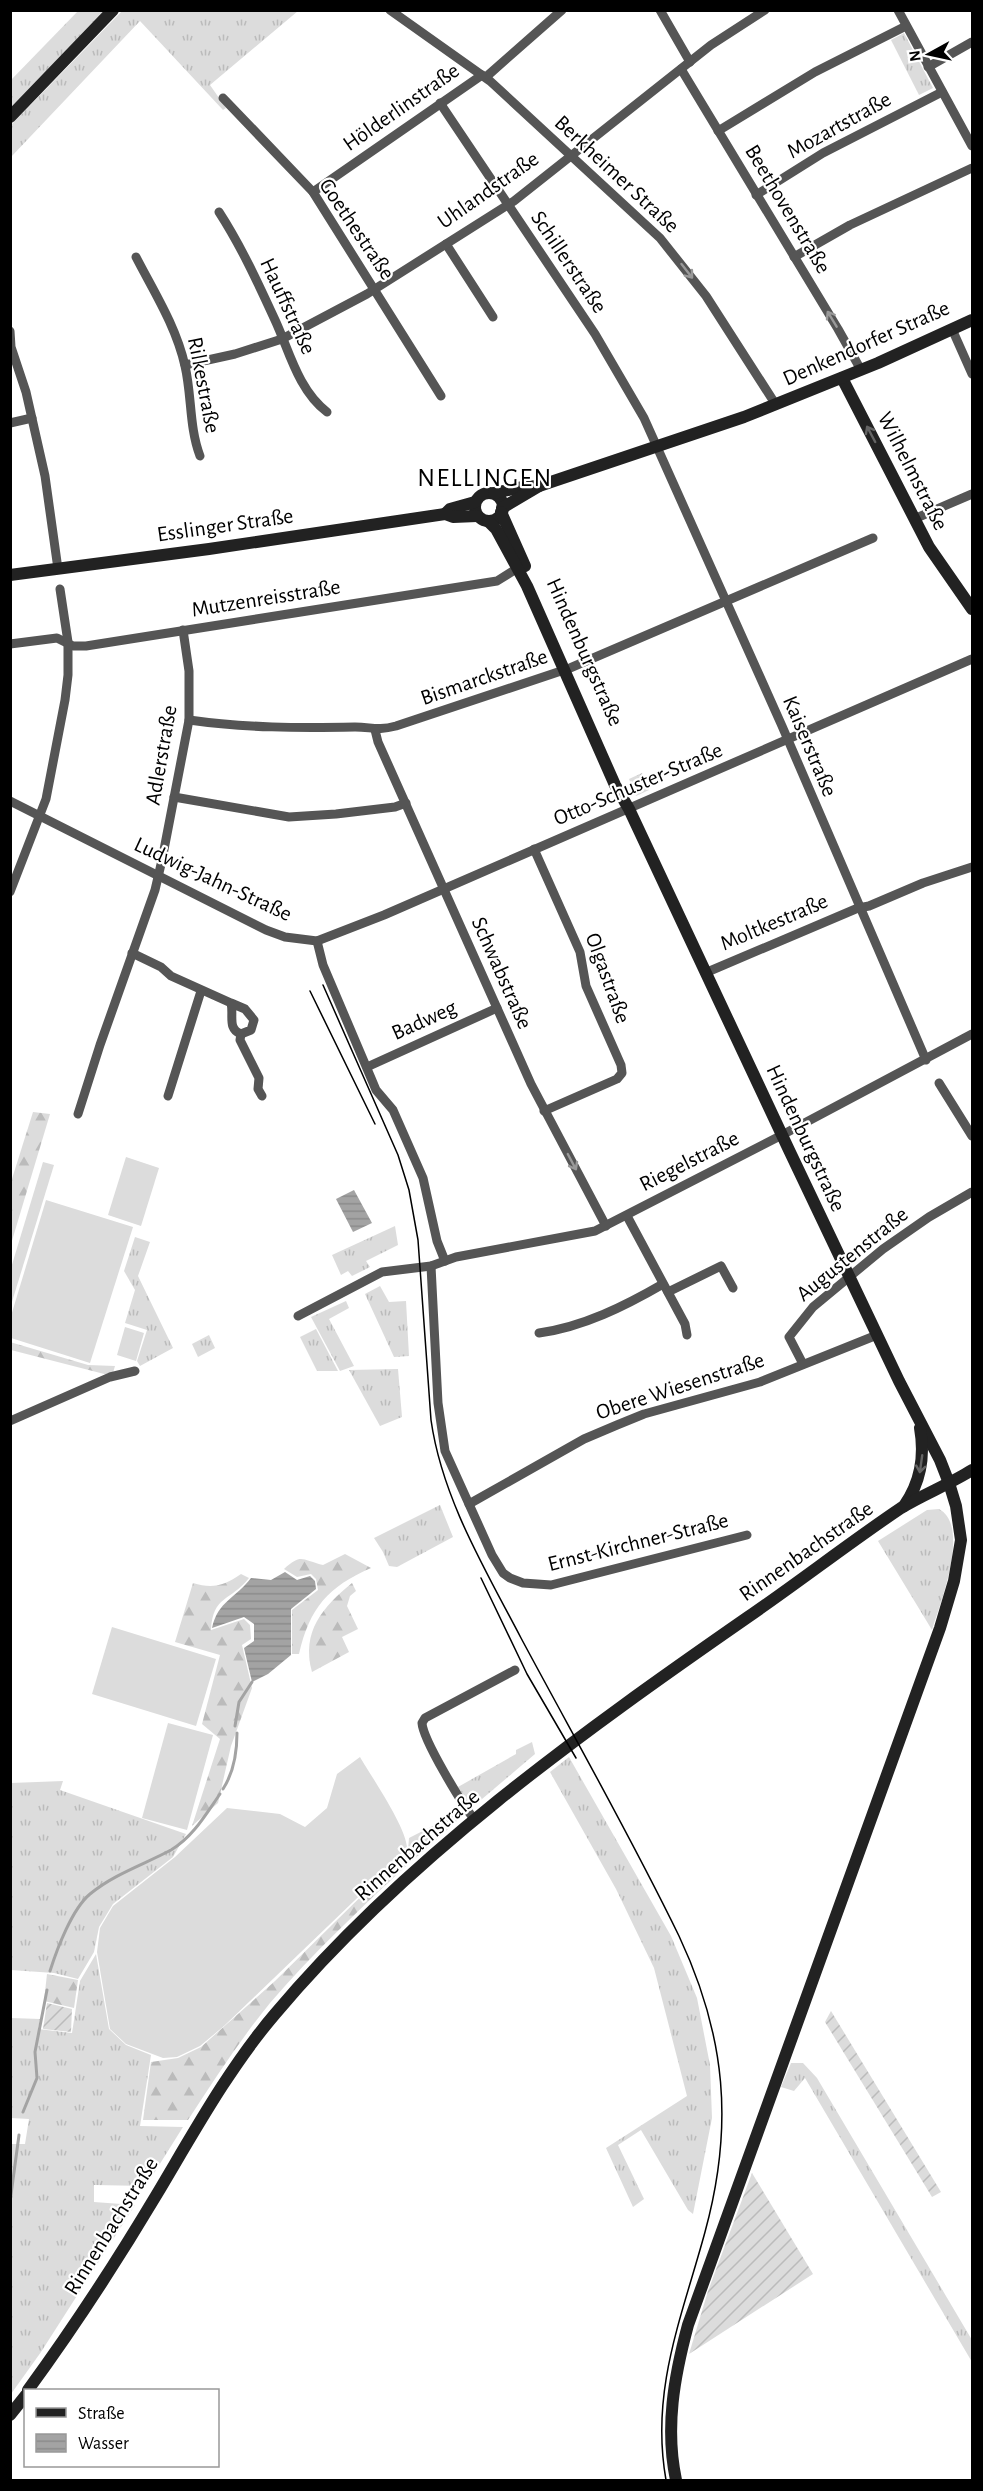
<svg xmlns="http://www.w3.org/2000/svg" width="983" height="2491" viewBox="0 0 983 2491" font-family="'Alegreya Sans',sans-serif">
<defs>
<pattern id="grass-tufts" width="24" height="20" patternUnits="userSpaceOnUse" patternTransform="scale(1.5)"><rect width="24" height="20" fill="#dcdcdc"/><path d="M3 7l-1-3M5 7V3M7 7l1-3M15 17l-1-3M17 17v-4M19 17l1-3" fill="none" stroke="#bbb"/></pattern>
<pattern id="forest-firs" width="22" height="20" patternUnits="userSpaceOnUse" patternTransform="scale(1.5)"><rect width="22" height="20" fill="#dcdcdc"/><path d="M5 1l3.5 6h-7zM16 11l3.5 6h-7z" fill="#bbb"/></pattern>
<pattern id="garden-furrows" width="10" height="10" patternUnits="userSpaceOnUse" patternTransform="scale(1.5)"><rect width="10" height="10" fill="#dcdcdc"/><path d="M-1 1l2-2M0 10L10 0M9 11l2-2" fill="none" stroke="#bbb"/></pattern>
<pattern id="water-rules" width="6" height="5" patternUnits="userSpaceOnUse" patternTransform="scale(1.5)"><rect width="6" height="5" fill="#a3a3a3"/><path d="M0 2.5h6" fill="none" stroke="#8b8b8b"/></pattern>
</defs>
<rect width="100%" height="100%" fill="#fff"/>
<!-- grass -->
<g fill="url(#grass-tufts)">
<polygon points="78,11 106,11 11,109 11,80"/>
<polygon points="122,11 298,11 210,85 226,108 223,110 140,21 11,157 11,125"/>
<polygon points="904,33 933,88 919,95 891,40"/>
<polygon points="642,773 649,790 636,796 629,779"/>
<polygon points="395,1226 398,1245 366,1261 370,1267 352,1276 348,1271 341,1275 332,1255"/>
<polygon points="135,1237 150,1242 138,1276 173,1348 140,1366 137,1361 147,1330 125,1323 135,1290 124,1271"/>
<polygon points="380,1286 389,1302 406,1301 409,1356 394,1357 365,1294"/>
<polygon points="346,1301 349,1308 329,1319 354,1366 340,1371 311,1317"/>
<polygon points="316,1329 338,1371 317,1371 300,1337"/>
<polygon points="209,1335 215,1348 198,1357 192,1344"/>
<polygon points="398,1369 402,1417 380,1426 349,1370"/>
<polygon points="440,1505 453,1537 397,1567 389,1566 383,1552 374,1538"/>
<path d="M939,1509C971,1526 940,1604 932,1630L878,1541L927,1510Z"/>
<polygon points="532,1742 535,1754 475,1805 467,1801 458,1787 516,1754 516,1750"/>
<polygon points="569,1757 671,1936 697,1998 710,2065 712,2118 693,2214 688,2210 641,2130 618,2145 644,2199 633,2207 606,2148 687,2096 654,1968 616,1889 550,1772"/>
<polygon points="63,1781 60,1790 186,1834 173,1857 113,1904 99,1927 94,1952 78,1979 54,1973 11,1970 11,1783"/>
<polygon points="460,1812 456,1822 411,1862 401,1860 408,1850 409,1838"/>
<polygon points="96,1954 109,2029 126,2045 151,2055 140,2126 183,2127 146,2186 94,2185 94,2202 135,2205 41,2352 11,2394 11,2144 25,2144 29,2119 11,2118 11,2018 40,2019 38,2029 72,2033 80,1981"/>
<polygon points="791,2063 803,2063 817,2078 972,2340 972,2362 805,2078 794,2091 781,2087"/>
</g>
<!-- forest -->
<g fill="url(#forest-firs)">
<polygon points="33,1112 50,1114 11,1244 11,1182"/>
<polygon points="10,1342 88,1365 115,1366 112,1376 11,1350"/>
<path d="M345,1554L371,1568C328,1587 310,1607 299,1654H292V1610L318,1590L316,1579L311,1574L297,1577L284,1569C302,1553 301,1560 323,1565Z"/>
<path d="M241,1574L249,1578C230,1602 213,1595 211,1630L244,1619L250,1625L251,1639L242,1645L252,1688L231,1746L218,1803L192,1826L220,1739L202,1724L220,1655L175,1642L193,1583C212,1589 224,1586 241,1574Z"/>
<path d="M352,1583L356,1591L350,1596L347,1606L358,1629L342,1637L349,1652L312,1672C301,1631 323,1607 352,1583Z"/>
<path d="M397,1861L409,1863C361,1908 313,1953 270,2003C240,2040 214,2080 188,2120H143L151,2062L178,2058L201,2047L275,1981Z"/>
<polygon points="47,1974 78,1980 74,2008 44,2001"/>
</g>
<!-- garden -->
<g fill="url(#garden-furrows)">
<polygon points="47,2003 72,2009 71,2032 43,2029"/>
<polygon points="831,2011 941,2192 932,2197 825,2022"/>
<polygon points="752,2173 813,2274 689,2354 708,2291"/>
</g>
<!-- pitch -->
<g fill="#dcdcdc">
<polygon points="126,1157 159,1168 141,1226 108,1215"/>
<polygon points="43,1162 54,1165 11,1305 11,1268"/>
<polygon points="46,1200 133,1227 90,1363 11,1338 11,1316"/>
<polygon points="125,1327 144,1333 136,1361 117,1355"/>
<polygon points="112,1627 216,1659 196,1726 92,1694"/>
<polygon points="168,1723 213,1735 187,1830 142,1818"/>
<path d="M360,1757C371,1776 409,1831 407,1850L224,2026L200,2046L177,2057L163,2058L126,2044L110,2029L97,1952L100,1928L113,1906L175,1857L227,1808L280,1814L305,1827L327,1808L337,1774Z"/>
</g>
<!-- water -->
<g fill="url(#water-rules)">
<polygon points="354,1190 372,1223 353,1232 336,1199"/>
<path d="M285,1572L297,1580L310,1576L315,1581L316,1589L291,1609V1655L268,1674L252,1682L244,1648L254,1641V1624L244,1617L212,1628C218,1601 236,1598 251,1578L271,1580Z"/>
</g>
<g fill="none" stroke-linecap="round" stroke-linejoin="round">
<!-- stream -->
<g stroke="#a3a3a3" stroke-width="3">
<polyline points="235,1726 239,1702 252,1682"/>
<path d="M223,1789C234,1772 237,1753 237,1733"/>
<path d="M50,1971C57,1949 72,1909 90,1894C114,1874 145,1864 171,1850C193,1837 206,1814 220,1794"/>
<polyline points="23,2112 37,2078 35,2052 47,1990"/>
<polyline points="10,2202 19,2135"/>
</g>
<!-- street -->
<g stroke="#555" stroke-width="9">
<polyline points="390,10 490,81 660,238 706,296 776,405"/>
<polyline points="660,10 690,62"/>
<polyline points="898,10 972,146"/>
<polyline points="928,67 972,42"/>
<polyline points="681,69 838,329 861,370"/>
<polyline points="486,77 562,10"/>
<polyline points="223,98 313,192 441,396"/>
<polyline points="440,103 595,334 644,418 782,726 926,1060"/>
<polyline points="718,131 815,72 906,26"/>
<polyline points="313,192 482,75"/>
<polyline points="756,195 823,153 942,92"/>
<path d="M219,212C241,246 258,283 275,320C289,350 298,390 327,412"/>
<polyline points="446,244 493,317"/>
<path d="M136,257C154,292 176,326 185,366C192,396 189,427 200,456"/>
<polyline points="794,257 850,225 972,168"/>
<polyline points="952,329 972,374"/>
<polyline points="10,331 11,347 26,392 45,476 58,569"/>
<polyline points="185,365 235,354 282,339 367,294 514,201 711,45 765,10"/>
<polyline points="10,423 32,418"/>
<polyline points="914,519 972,494"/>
<polyline points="10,644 57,638 73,646 86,646 497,581 521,566"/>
<path d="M189,720C245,728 299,728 355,727C372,727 377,731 396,726L570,668L873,538"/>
<polyline points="375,730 378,742 531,1084 606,1226"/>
<polyline points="174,797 289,817 336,814 395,807 406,803"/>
<polyline points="10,801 266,930 285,937 317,941 384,915 972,659"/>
<polyline points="534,849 580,952 586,986 621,1065 622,1073 617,1079 544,1111"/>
<polyline points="10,892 46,799 65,700 68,675 68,642 60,589"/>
<polyline points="317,941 323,965 371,1078 376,1090 393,1110 423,1178 437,1241 445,1261"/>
<path d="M132,953L161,967L171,976L231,1003C234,1015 227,1029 241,1034L251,1030L254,1020L245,1009L231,1003"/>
<polyline points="705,973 858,908 869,906 923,883 972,867"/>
<polyline points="241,1034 240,1040 259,1078 258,1089 262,1096"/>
<polyline points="367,1067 497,1008"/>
<polyline points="939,1083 972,1136"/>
<polyline points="168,1096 201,991"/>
<polyline points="78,1114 100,1045 155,890 162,860 189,720 189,671 183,630"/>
<polyline points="627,1216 685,1324 687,1335"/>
<polyline points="431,1266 438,1403 445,1451 492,1555 503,1573 510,1578 523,1583 551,1585 747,1535"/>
<polyline points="668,1292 721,1266 733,1288"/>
<polyline points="298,1316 382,1272 431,1266 456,1257 595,1231 782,1135 972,1034"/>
<path d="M539,1333C583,1327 625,1306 663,1284"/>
<polyline points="803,1364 789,1337 813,1307 883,1249 929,1217 972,1192"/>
<polyline points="10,1421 110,1377 135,1371"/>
<polyline points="469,1504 584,1439 617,1425 644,1414 760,1382 877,1335"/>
<path d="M475,1820C463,1806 423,1740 422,1723L425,1718L515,1670"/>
</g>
<!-- secondary -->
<g stroke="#222" stroke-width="12">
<polyline points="10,117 113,10"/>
<polyline points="842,378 929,547 972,609"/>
<circle cx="489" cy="507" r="14"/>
<polyline points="494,493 522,487 539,486 744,417 878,363 972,320"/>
<polyline points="502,508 539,486"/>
<polyline points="501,512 525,566"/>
<polyline points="445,514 450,509 475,502"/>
<path d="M488,521L496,529L527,586L615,785L629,809L789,1150L899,1381L940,1460L949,1483L956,1506L961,1540L954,1581L940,1628L688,2325C674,2377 665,2428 676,2480"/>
<polyline points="10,575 209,549 445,514 453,517 477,516"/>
<path d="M904,1506C921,1482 925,1456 920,1428"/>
<path d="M28,2390C74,2327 117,2261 157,2194C194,2132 229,2068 275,2014C406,1858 581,1733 748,1617C799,1582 849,1543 901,1508C924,1494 950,1484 972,1470"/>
<polyline points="10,2415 26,2395"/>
</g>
<!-- tram -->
<g stroke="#000" stroke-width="1.5">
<path d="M323,985L398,1155L409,1190L418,1240L431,1420C442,1498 485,1569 521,1638C574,1737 630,1835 679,1936C726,2036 734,2126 705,2232C682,2317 650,2390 666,2480"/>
<polyline points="310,991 375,1124"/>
<polyline points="481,1578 527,1674 576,1758"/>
</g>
</g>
<!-- one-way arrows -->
<defs><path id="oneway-shaft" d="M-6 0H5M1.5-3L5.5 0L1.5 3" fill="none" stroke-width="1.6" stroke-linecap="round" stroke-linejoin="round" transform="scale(1.5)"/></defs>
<g stroke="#999">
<use href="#oneway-shaft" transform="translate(687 271) rotate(52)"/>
<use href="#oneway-shaft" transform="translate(832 319) rotate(-121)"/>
<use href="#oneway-shaft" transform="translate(572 1162) rotate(62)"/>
</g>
<g stroke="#646464">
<use href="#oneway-shaft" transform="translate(871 434) rotate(-118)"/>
<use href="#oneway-shaft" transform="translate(921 1464) rotate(98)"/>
</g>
<g text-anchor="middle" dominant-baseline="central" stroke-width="4.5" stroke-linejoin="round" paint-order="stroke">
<!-- street labels -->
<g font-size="22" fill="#000" stroke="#fff">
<text transform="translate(401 107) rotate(-35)">Hölderlinstraße</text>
<text transform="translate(839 125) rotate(-29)">Mozartstraße</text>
<text transform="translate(617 174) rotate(43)">Berkheimer Straße</text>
<text transform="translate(488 190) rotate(-35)">Uhlandstraße</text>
<text transform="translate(788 209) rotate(59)">Beethovenstraße</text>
<text transform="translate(357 229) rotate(56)">Goethestraße</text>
<text transform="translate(569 262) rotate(56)">Schillerstraße</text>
<text transform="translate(288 306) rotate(65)">Hauffstraße</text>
<text transform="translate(866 343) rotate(-24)">Denkendorfer Straße</text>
<text transform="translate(204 385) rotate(79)">Rilkestraße</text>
<text transform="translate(913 471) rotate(63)">Wilhelmstraße</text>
<text transform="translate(225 525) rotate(-8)">Esslinger Straße</text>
<text transform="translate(266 598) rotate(-9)">Mutzenreisstraße</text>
<text transform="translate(585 652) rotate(66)">Hindenburgstraße</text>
<text transform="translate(484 677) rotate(-19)">Bismarckstraße</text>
<text transform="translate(810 746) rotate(67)">Kaiserstraße</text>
<text transform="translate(161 755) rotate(-80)">Adlerstraße</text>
<text transform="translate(638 784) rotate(-23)">Otto-Schuster-Straße</text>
<text transform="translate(213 879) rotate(25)">Ludwig-Jahn-Straße</text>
<text transform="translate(774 922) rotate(-23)">Moltkestraße</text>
<text transform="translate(502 973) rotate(66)">Schwabstraße</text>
<text transform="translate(608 978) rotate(70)">Olgastraße</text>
<text transform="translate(424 1020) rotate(-24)">Badweg</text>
<text transform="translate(806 1138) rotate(65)">Hindenburgstraße</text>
<text transform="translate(689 1161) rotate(-27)">Riegelstraße</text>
<text transform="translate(852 1254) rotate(-39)">Augustenstraße</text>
<text transform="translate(680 1386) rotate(-18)">Obere Wiesenstraße</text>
<text transform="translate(638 1542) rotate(-14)">Ernst-Kirchner-Straße</text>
<text transform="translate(806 1551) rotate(-35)">Rinnenbachstraße</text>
<text transform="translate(417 1845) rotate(-41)">Rinnenbachstraße</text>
<text transform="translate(111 2226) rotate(-58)">Rinnenbachstraße</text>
</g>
<!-- quarter labels -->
<g font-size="26" letter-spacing="1.5" fill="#000" stroke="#fff">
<text x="485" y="478">NELLINGEN</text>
</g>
</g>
<!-- border -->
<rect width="983" height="2491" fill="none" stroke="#000000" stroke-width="24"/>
<!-- legend -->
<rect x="24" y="2389" width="195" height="78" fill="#ffffff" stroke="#999999" stroke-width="1.5"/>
<rect x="36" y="2408" width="30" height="9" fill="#222222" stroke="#999999" stroke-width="1.5"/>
<text x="78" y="2419" font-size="18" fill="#000000">Straße</text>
<rect x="36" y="2434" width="30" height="18" fill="url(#water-rules)" stroke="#999999" stroke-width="1.5"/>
<text x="78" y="2449" font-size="18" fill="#000000">Wasser</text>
<!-- north arrow -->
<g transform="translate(929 54) rotate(262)" stroke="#ffffff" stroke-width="4.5" paint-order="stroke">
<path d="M0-4.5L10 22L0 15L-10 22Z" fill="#000000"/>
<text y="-9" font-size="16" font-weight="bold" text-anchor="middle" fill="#000000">N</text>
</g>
</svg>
